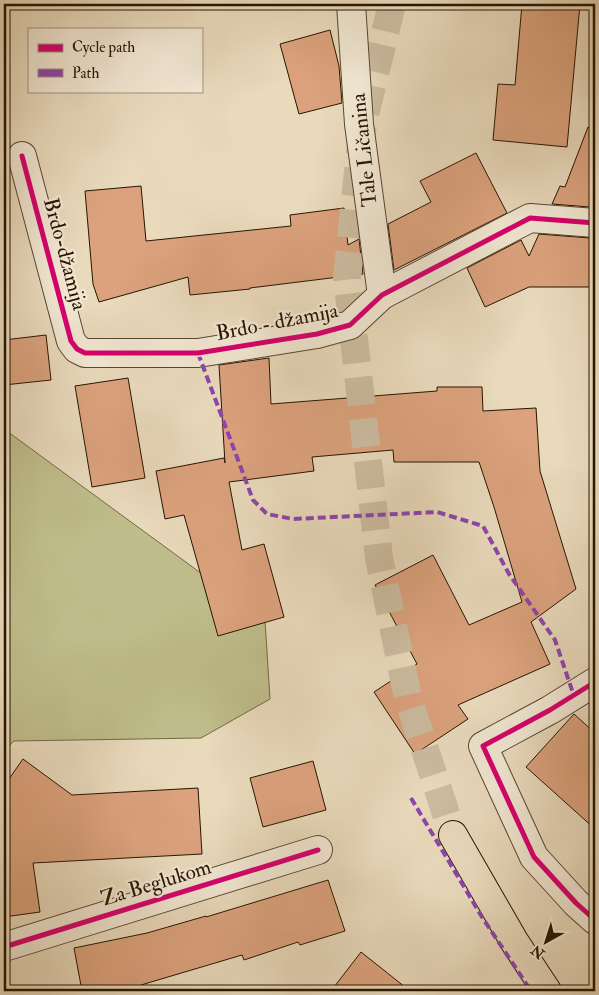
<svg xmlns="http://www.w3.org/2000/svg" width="599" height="995" viewBox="0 0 599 995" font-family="'IM FELL Double Pica',serif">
<rect width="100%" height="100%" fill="#e9dabc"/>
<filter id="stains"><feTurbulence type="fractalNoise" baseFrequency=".004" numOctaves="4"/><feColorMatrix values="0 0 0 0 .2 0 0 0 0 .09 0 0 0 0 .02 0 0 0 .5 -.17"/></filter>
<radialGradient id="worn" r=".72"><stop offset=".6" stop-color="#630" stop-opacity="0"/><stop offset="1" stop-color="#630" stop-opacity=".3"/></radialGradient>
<!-- green -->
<polygon fill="#bfbd8b" stroke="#736846" points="4,429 265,620 270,699 201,738 14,741 4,751"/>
<!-- building -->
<g fill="#dba27d" stroke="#271400">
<polygon points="522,4 580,4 567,147 493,140 498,84 515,85"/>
<polygon points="330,30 339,66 342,103 299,114 280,44"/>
<polygon points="588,127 590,128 590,207 552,204 560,186 565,187"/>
<polygon points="476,153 507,213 394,270 388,224 431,202 420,181"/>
<polygon points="141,186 146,241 291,226 290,215 344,208 348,245 359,239 363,274 250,288 250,289 190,295 188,277 99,302 93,284 85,191"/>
<polygon points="539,234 590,238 590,287 529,287 485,307 467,268 521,240 529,256"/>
<polygon points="46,335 51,380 4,385 4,340"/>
<polygon points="269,358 271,404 437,391 437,387 482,387 483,411 536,408 540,471 576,589 531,622 550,664 458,705 468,719 415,754 374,692 417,664 375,585 433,555 469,625 522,602 494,507 479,462 394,462 393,450 312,457 314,471 229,482 242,550 264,544 284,617 218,636 184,515 165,519 156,471 224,458 225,463 219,365"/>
<polygon points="128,378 145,478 92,487 75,386"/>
<polygon points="574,714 595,733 595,829 526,767"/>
<polygon points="23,759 72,795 198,788 202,854 33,863 40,912 4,917 4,786"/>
<polygon points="313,761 326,810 263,827 250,778"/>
<polygon points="328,880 345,931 300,945 298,942 244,960 242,955 141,985 142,991 82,991 74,948 147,933 206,916 206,917"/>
<polygon points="361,952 410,991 331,991"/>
</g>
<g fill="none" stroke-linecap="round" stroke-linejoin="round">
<!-- primary-tunnel -->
<polyline stroke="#ccbca0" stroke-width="28" stroke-dasharray="28 14" stroke-linecap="butt" points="392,4 363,123 347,278 379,558 408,698 453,835"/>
<!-- street casing -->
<g stroke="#58462f" stroke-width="30">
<g id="street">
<polyline points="351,4 359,124 382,295"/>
<polyline points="22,156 71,341 77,349 85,353 198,353 317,334 350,325 382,295 530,218 595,223"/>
<polyline points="595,682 550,710 483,746 534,857 576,903 595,920"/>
<polyline points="4,947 318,850"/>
</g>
</g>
<!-- primary casing -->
<g stroke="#271400" stroke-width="30">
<polyline id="primary" points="453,835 514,941 547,991"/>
</g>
<!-- street -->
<use href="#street" stroke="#f1e7d3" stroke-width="28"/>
<!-- primary -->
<use href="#primary" stroke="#e9dabc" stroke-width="28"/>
<!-- quiet -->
<g stroke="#8e44ad" stroke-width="4" stroke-dasharray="8 4" stroke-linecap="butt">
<polyline points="198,353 253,500 267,514 293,519 437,512 483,526 509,574 555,640 574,696"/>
<polyline points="411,798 482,917 531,991"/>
</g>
<!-- cycleway casing -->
<g stroke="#f1e7d3" stroke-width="8">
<g id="cycleway">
<polyline points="22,156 71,341 77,349 85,353 198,353 317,334 350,325 382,295 530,218 595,223"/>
<polyline points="595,682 550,710 483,746 534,857 576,903 595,920"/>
<polyline points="4,947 318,850"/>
</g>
</g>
<!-- cycleway -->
<use href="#cycleway" stroke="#d6006c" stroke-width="5"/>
</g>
<g text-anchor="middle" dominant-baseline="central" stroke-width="4.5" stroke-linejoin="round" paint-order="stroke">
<!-- street labels -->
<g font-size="21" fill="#271400" stroke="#f1e7d3">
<text transform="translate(364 150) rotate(-96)">Tale Ličanina</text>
<text transform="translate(65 254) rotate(75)">Brdo-džamija</text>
<text transform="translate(277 322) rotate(-11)">Brdo - džamija</text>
<text transform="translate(156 883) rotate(-17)">Za Beglukom</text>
</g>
</g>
<!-- margin -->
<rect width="599" height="995" fill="none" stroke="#e9dabc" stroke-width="20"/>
<rect x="5" y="5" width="589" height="985" fill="none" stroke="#271400" stroke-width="2.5"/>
<rect x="10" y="10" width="579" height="975" fill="none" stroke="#271400"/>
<!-- legend -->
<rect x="28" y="28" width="175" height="65" fill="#f1e7d3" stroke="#a0937f"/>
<rect x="38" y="44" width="25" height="8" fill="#d6006c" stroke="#a0937f"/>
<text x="72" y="52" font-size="15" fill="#271400">Cycle path</text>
<rect x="38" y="69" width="25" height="8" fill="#8e44ad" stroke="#a0937f"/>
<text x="72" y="78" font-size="15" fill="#271400">Path</text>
<!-- north arrow -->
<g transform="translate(546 942) rotate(219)" stroke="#f1e7d3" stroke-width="4" paint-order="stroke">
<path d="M0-4L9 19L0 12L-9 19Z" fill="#271400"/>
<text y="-8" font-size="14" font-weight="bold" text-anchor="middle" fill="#271400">N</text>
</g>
<rect width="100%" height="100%" filter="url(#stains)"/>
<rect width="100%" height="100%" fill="url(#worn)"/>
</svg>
